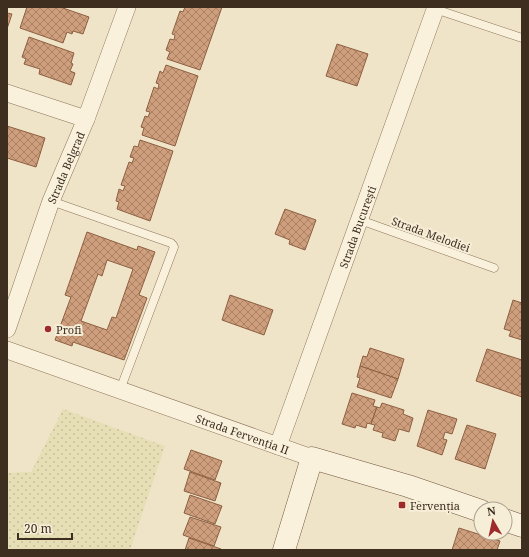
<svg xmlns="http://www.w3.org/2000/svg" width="529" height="557" viewBox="0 0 529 557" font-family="'Noto Serif',serif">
<defs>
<pattern id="farmland-dots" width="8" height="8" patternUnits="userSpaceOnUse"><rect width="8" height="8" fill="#e6deb5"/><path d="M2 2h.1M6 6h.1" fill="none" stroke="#c6bf9b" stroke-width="1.8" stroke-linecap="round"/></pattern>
<pattern id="building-cross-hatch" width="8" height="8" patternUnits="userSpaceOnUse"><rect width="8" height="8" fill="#cf9f7d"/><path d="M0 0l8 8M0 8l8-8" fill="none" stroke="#a98266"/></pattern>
</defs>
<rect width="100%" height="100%" fill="#f0e4c8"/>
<!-- farmland -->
<polygon fill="url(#farmland-dots)" points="63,409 165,446 130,550 7,550 7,473 31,472"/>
<!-- building -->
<g fill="url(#building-cross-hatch)" stroke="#8d5f41" fill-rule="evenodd">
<polygon points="27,7 60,7 89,17 83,34 73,31 72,34 67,32 63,43 20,28"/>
<polygon points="185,7 222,7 200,70 167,59 170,52 166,50 170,39 174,40 175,35 172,34 180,11 183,12"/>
<polygon points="7,13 12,14 7,29"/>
<polygon points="29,37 74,53 71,63 73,64 70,71 75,73 71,85 39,74 40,69 24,64 26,59 22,57"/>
<polygon points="337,44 368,54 357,86 326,76"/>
<polygon points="166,65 198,76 175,146 142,135 144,128 141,127 145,116 148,117 150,112 146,111 154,87 158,89 159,84 156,83 160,71 163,73"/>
<polygon points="7,126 45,138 36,167 7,158"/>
<polygon points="140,140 173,151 150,221 117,209 119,202 116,201 119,189 123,191 125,186 121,185 129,162 132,163 134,158 130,157 134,146 138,147"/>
<polygon points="285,209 316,220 305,250 289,244 290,240 275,234"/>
<path d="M87,232L137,250L138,246L155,252L139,295L147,298L124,360L73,342L72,346L55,340L71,297L65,295ZM107,260L133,269L116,318L112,317L107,330L81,321L98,274L102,276Z"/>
<polygon points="230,295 273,310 264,335 222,320"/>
<polygon points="513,300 522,303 522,340 509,336 511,331 504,329"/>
<polygon points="370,348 404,359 398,379 360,366 363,356 367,357"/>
<polygon points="487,349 522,360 522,397 476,381"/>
<polygon points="360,366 398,379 391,398 357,387 360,378 357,377"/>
<polygon points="352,393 375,400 373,406 377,407 371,424 367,423 366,428 356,425 355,428 342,424"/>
<polygon points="382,403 404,410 403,414 413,418 409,432 399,429 395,441 382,437 383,433 373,430 375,425 371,424 377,407 380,408"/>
<polygon points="428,410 457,419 452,434 445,432 443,439 447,440 442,455 417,446"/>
<polygon points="467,425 496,434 485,469 455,459"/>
<polygon points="191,450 222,461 215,480 184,469"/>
<polygon points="190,472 221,483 215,501 184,491"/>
<polygon points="190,495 222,506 215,524 184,513"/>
<polygon points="190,517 221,527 214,546 183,535"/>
<polygon points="459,528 500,541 497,550 452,550"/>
<polygon points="189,538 221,549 220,550 185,550"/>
</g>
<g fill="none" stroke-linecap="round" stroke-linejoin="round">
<!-- lane casing -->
<g stroke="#8d765c" stroke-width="9">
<g id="lane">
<polyline points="435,9 522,38"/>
<polyline points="51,201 171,243 173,245 174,247 120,390"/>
<polyline points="360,220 494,268"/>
</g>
</g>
<!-- street casing -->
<g stroke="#8d765c" stroke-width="18">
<g id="street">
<polyline points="7,93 86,119"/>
<path id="s1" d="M7,329L51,201L86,119L127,7"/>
<path id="s2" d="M7,350L312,458"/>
<path id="s3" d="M278,446L436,7"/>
</g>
</g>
<!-- secondary casing -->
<g stroke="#6f573f" stroke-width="23">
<g id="secondary">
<polyline points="505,520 522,526"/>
<polyline points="284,550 312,458 408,486 481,511"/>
</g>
</g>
<!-- lane -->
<use href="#lane" stroke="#faf1dc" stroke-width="8"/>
<!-- street -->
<use href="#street" stroke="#faf1dc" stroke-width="17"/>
<!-- secondary -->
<use href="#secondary" stroke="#faf1dc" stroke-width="22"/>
</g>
<!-- markers -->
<g fill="#9e2a2b" stroke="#f7eed8" stroke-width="1.5">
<circle cx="48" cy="329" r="4"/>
<rect x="398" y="501" width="8" height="8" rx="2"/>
</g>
<g text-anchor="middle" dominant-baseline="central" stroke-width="4" stroke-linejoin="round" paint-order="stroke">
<!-- street labels -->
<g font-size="11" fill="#3d2e20" stroke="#f7eed8">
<text stroke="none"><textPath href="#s1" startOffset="172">Strada Belgrad</textPath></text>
<text stroke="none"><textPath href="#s3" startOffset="233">Strada București</textPath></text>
<text transform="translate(431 234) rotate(20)">Strada Melodiei</text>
<text stroke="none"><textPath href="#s2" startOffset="250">Strada Fervenția II</textPath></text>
</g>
<!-- poi labels -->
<g font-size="11" fill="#3d2e20" stroke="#f7eed8" text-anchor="start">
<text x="56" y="329">Profi</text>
<text x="410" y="505">Fervenția</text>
</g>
</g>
<!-- border -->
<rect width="529" height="557" fill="none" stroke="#3d2e20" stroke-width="16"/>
<!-- north arrow -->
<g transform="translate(493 521) rotate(351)"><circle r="19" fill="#f7eed8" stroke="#ada18e"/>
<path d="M0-3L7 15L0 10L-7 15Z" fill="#9e2a2b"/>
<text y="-6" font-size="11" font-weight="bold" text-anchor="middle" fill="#3d2e20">N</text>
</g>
<!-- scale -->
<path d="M18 533v6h54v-6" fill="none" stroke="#3d2e20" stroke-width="2"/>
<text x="24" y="533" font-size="12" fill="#3d2e20" stroke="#f7eed8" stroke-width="3" paint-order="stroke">20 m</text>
</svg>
